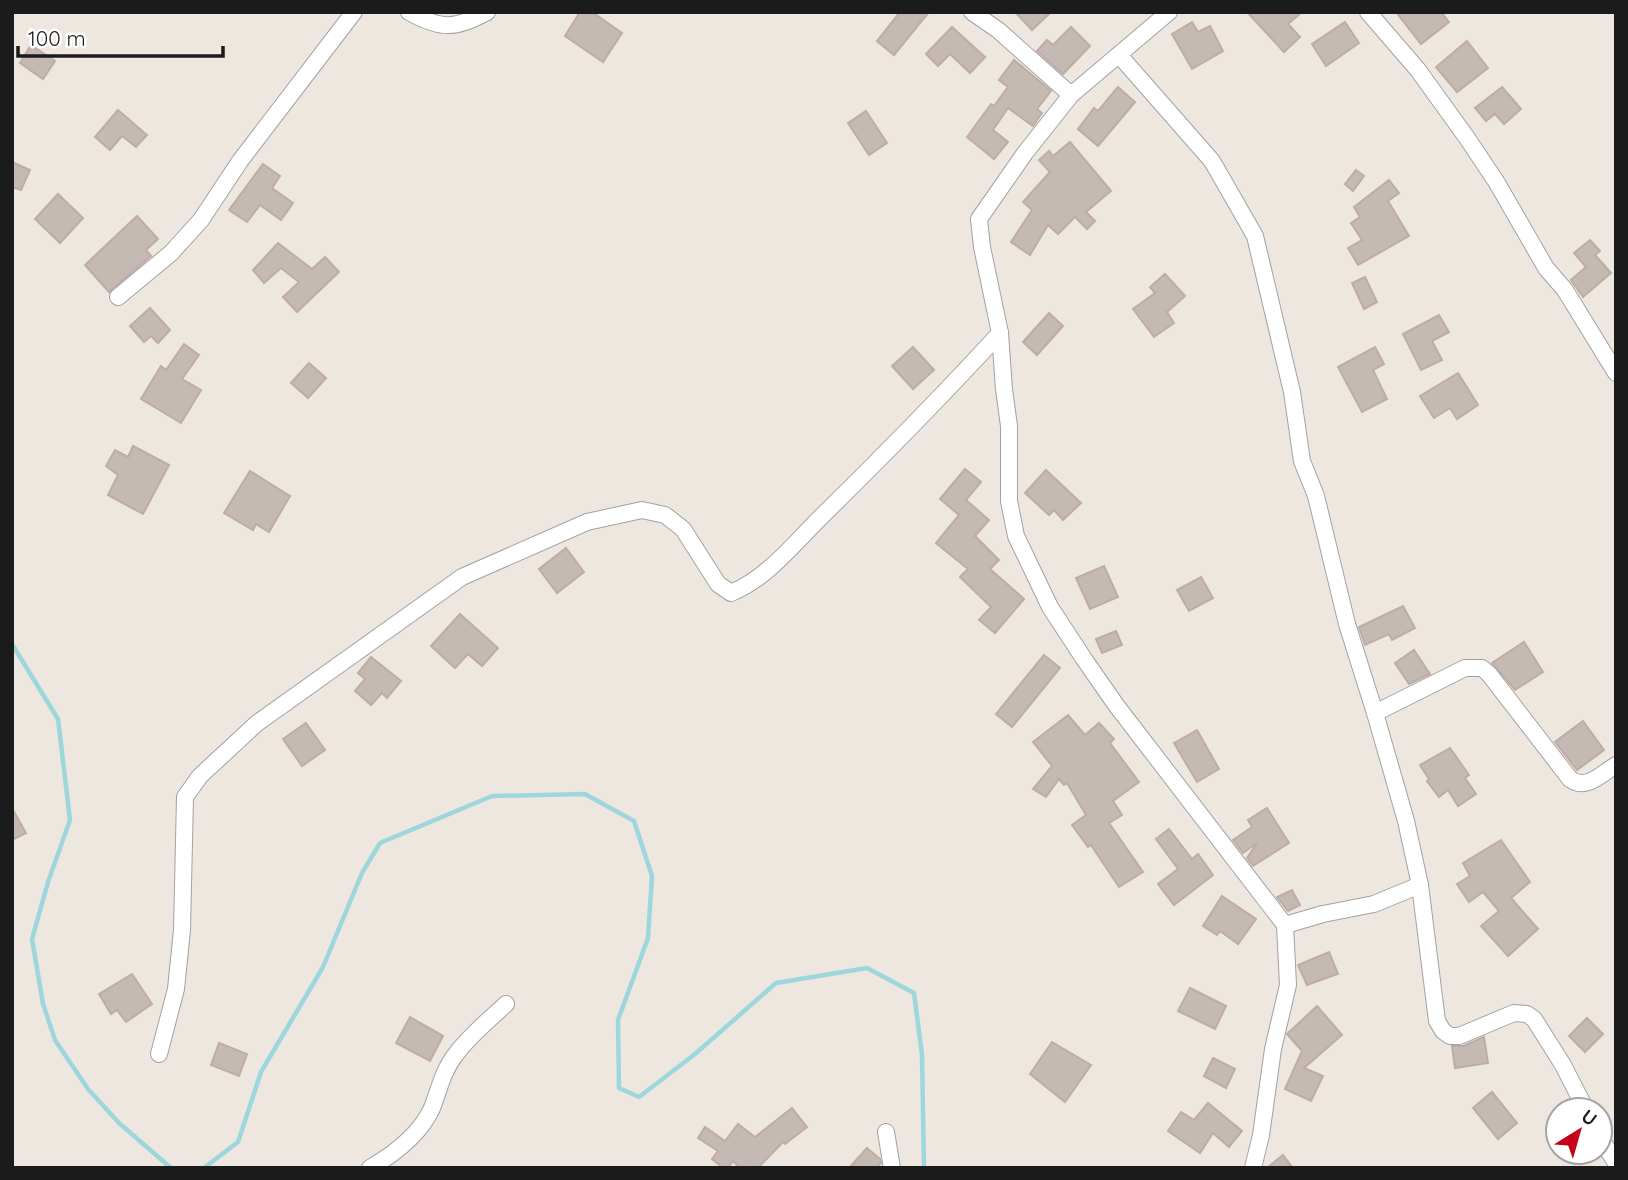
<svg xmlns="http://www.w3.org/2000/svg" width="1628" height="1180" viewBox="0 0 1628 1180" font-family="Quicksand,sans-serif">
<rect width="100%" height="100%" fill="#ede7e0"/>
<g fill="none" stroke-linecap="round" stroke-linejoin="round">
<!-- stream -->
<g stroke="#9ed6dd" stroke-width="4.5">
<polyline points="12,644 58,719 70,820 48,882 32,939 43,1004 55,1040 88,1089 119,1123 171,1168"/>
<polyline points="204,1168 238,1142 261,1072 323,967 362,873 380,843 492,796 585,794 634,821 652,876 648,938 618,1020 619,1088 639,1097 695,1054 776,983 867,968 914,993 922,1055 924,1168"/>
</g>
</g>
<!-- building -->
<g fill="#c5b9b4" stroke="#bfaca2" stroke-width="2">
<polygon points="580,12 592,12 622,33 603,62 565,36"/>
<polygon points="900,12 929,12 894,55 877,41"/>
<polygon points="1015,12 1051,12 1032,30"/>
<polygon points="1247,12 1302,12 1288,24 1300,37 1284,52"/>
<polygon points="1396,12 1441,12 1449,22 1421,44"/>
<polygon points="1192,22 1198,32 1210,26 1223,51 1192,69 1172,34"/>
<polygon points="1345,22 1359,43 1326,66 1312,44"/>
<polygon points="952,27 985,57 970,73 950,54 938,66 926,54"/>
<polygon points="1071,27 1090,46 1063,74 1037,51 1047,40 1053,45"/>
<polygon points="1467,41 1488,68 1457,92 1436,67"/>
<polygon points="31,45 55,61 43,79 20,63"/>
<polygon points="1014,60 1051,91 1037,109 1042,113 1033,126 1008,108 993,130 1008,142 994,159 967,137 991,104 994,106 1008,87 999,80"/>
<polygon points="1118,87 1135,102 1098,146 1078,129 1094,108 1098,111"/>
<polygon points="1502,87 1521,109 1504,124 1495,114 1486,121 1475,108"/>
<polygon points="118,110 147,135 136,147 122,136 110,150 95,137"/>
<polygon points="866,111 887,143 869,155 848,123"/>
<polygon points="1070,142 1111,191 1086,212 1095,221 1087,229 1075,217 1058,234 1048,225 1030,255 1011,242 1032,210 1023,202 1050,172 1039,160 1049,151 1053,156"/>
<polygon points="12,162 30,170 21,190 12,187"/>
<polygon points="263,164 280,176 272,188 293,203 281,220 260,205 247,222 229,210"/>
<polygon points="1356,170 1364,176 1353,191 1345,184"/>
<polygon points="1389,180 1399,193 1388,201 1409,236 1358,265 1348,248 1362,240 1351,223 1360,217 1354,207"/>
<polygon points="58,194 83,218 60,243 35,219"/>
<polygon points="137,216 158,239 146,250 151,256 109,292 85,265"/>
<polygon points="1590,240 1600,251 1595,255 1611,273 1583,297 1571,280 1586,267 1574,253"/>
<polygon points="278,243 312,269 325,257 339,272 297,312 283,297 299,282 281,268 264,283 253,270"/>
<polygon points="1165,274 1185,296 1167,312 1174,323 1154,337 1133,309 1155,293 1150,287"/>
<polygon points="1365,277 1377,302 1364,309 1352,283"/>
<polygon points="150,308 170,330 158,343 151,336 144,342 130,326"/>
<polygon points="1049,313 1063,326 1037,355 1023,342"/>
<polygon points="1439,315 1449,332 1432,341 1442,360 1421,370 1403,334"/>
<polygon points="184,344 199,355 182,379 201,390 181,423 141,399 161,366 166,370"/>
<polygon points="913,347 934,370 913,389 892,366"/>
<polygon points="1375,347 1384,364 1373,370 1387,399 1362,412 1338,367"/>
<polygon points="309,363 326,378 308,398 291,383"/>
<polygon points="1458,373 1478,405 1457,419 1450,408 1434,418 1420,396"/>
<polygon points="133,446 169,465 143,514 108,495 118,475 106,466 115,450 128,457"/>
<polygon points="965,469 981,482 966,500 989,520 975,536 999,560 990,569 1024,599 995,633 979,620 991,607 960,577 968,569 936,543 959,515 940,499"/>
<polygon points="1046,470 1081,503 1063,520 1054,510 1049,515 1025,493"/>
<polygon points="250,471 290,496 269,532 256,524 253,530 224,513"/>
<polygon points="566,548 584,572 557,593 539,569"/>
<polygon points="1104,566 1118,597 1090,609 1076,578"/>
<polygon points="1201,577 1213,598 1189,611 1177,590"/>
<polygon points="1403,606 1415,628 1392,640 1389,634 1365,645 1359,627"/>
<polygon points="460,614 498,648 482,666 468,654 455,668 431,646"/>
<polygon points="1116,631 1122,645 1102,653 1096,639"/>
<polygon points="1524,642 1543,672 1515,690 1492,663"/>
<polygon points="1414,650 1430,674 1409,684 1395,663"/>
<polygon points="1044,655 1060,668 1012,727 996,714"/>
<polygon points="371,657 401,681 387,698 382,693 371,705 355,691 365,679 358,673"/>
<polygon points="1068,715 1085,735 1099,723 1114,739 1110,743 1139,782 1113,801 1122,815 1109,823 1143,872 1119,887 1091,845 1088,847 1072,825 1086,815 1067,783 1064,785 1059,779 1046,797 1033,789 1052,766 1033,742"/>
<polygon points="1583,721 1604,750 1577,770 1555,742"/>
<polygon points="306,723 325,750 302,766 283,739"/>
<polygon points="1197,730 1219,769 1197,782 1174,743"/>
<polygon points="1450,748 1469,775 1465,778 1476,794 1458,806 1448,790 1439,797 1427,781 1429,779 1420,765"/>
<polygon points="12,808 26,833 12,840"/>
<polygon points="1267,808 1289,843 1253,866 1247,858 1257,843 1243,853 1233,840 1252,827 1248,820"/>
<polygon points="1169,829 1192,859 1198,854 1213,875 1174,905 1158,884 1178,869 1156,839"/>
<polygon points="1501,840 1530,882 1511,898 1538,929 1508,956 1481,926 1499,911 1483,892 1469,902 1457,884 1470,876 1463,863"/>
<polygon points="1292,890 1300,905 1288,911 1277,897"/>
<polygon points="1222,896 1256,919 1238,944 1220,931 1217,935 1203,926"/>
<polygon points="1329,952 1338,974 1307,985 1298,965"/>
<polygon points="132,974 152,1004 126,1022 117,1010 111,1014 99,994"/>
<polygon points="1190,988 1226,1006 1215,1029 1178,1011"/>
<polygon points="1317,1006 1342,1035 1304,1068 1323,1076 1311,1101 1285,1089 1302,1051 1287,1034"/>
<polygon points="410,1017 443,1036 430,1061 396,1043"/>
<polygon points="1587,1018 1603,1034 1585,1052 1569,1036"/>
<polygon points="1484,1037 1488,1063 1455,1068 1452,1046 1463,1046"/>
<polygon points="1052,1042 1091,1065 1065,1102 1030,1074"/>
<polygon points="219,1043 247,1054 239,1076 211,1065"/>
<polygon points="1213,1058 1235,1069 1226,1088 1204,1076"/>
<polygon points="1492,1092 1517,1123 1498,1139 1473,1108"/>
<polygon points="1208,1103 1242,1131 1229,1147 1213,1133 1200,1153 1168,1131 1181,1112 1194,1120"/>
<polygon points="792,1108 807,1127 785,1144 783,1142 758,1168 740,1168 733,1161 728,1168 723,1168 712,1159 718,1151 698,1138 705,1127 725,1141 738,1124 755,1137"/>
<polygon points="867,1148 880,1159 881,1163 876,1168 849,1168"/>
<polygon points="1283,1155 1293,1168 1267,1168"/>
</g>
<g fill="none" stroke-linecap="round" stroke-linejoin="round">
<!-- minor casing -->
<g stroke="#a2a2a2" stroke-width="18">
<g id="minor">
<path d="M409,12C441,30 456,29 487,12"/>
<polyline points="972,12 998,30 1071,95"/>
<polyline points="1169,12 1071,95 1025,153 979,219 982,247 1000,333 1004,389 1009,426 1009,501 1016,536 1050,607 1084,659 1116,705 1285,925 1288,985 1273,1049 1261,1135 1253,1168"/>
<polyline points="1368,12 1418,70 1467,138 1497,183 1546,268 1565,290 1616,373"/>
<polyline points="1119,55 1212,161 1255,236 1292,392 1302,461 1316,496 1347,624 1375,713 1406,821 1420,885"/>
<polyline points="118,297 171,253 201,220 240,161 354,12"/>
<path d="M1375,713L1465,668H1482L1489,674L1570,779C1586,791 1601,774 1616,765"/>
<polyline points="1285,925 1323,914 1374,904 1420,885 1437,1021 1443,1031 1450,1036 1459,1036 1514,1013 1527,1014 1534,1019 1563,1065 1586,1110"/>
<path d="M159,1054L176,989L182,930L185,797L200,776L256,724L462,577L587,522L642,510L665,515L683,529L718,584L731,593C768,578 796,541 824,514C884,455 943,395 1000,333"/>
<polyline points="886,1132 892,1168"/>
<polyline points="1600,1137 1616,1163"/>
<path d="M370,1168C394,1154 420,1135 432,1108C439,1090 443,1070 456,1054C470,1035 489,1020 506,1004"/>
</g>
</g>
<!-- minor -->
<use href="#minor" stroke="#fff" stroke-width="16"/>
</g>
<!-- border -->
<rect width="1628" height="1180" fill="none" stroke="#1b1b1b" stroke-width="28"/>
<!-- north arrow -->
<g transform="translate(1579 1131) rotate(37)"><circle r="33" fill="#ffffff" stroke="#a4a4a4" stroke-width="2"/>
<path d="M0-5L12 26L0 18L-12 26Z" fill="#c60017"/>
<text y="-10" font-size="19" font-weight="bold" text-anchor="middle" fill="#1b1b1b">U</text>
</g>
<!-- scale -->
<path d="M18 46v10h205v-10" fill="none" stroke="#1b1b1b" stroke-width="3.5"/>
<text x="28" y="46" font-size="21" fill="#1b1b1b" stroke="#ffffff" stroke-width="5" paint-order="stroke">100 m</text>
</svg>
